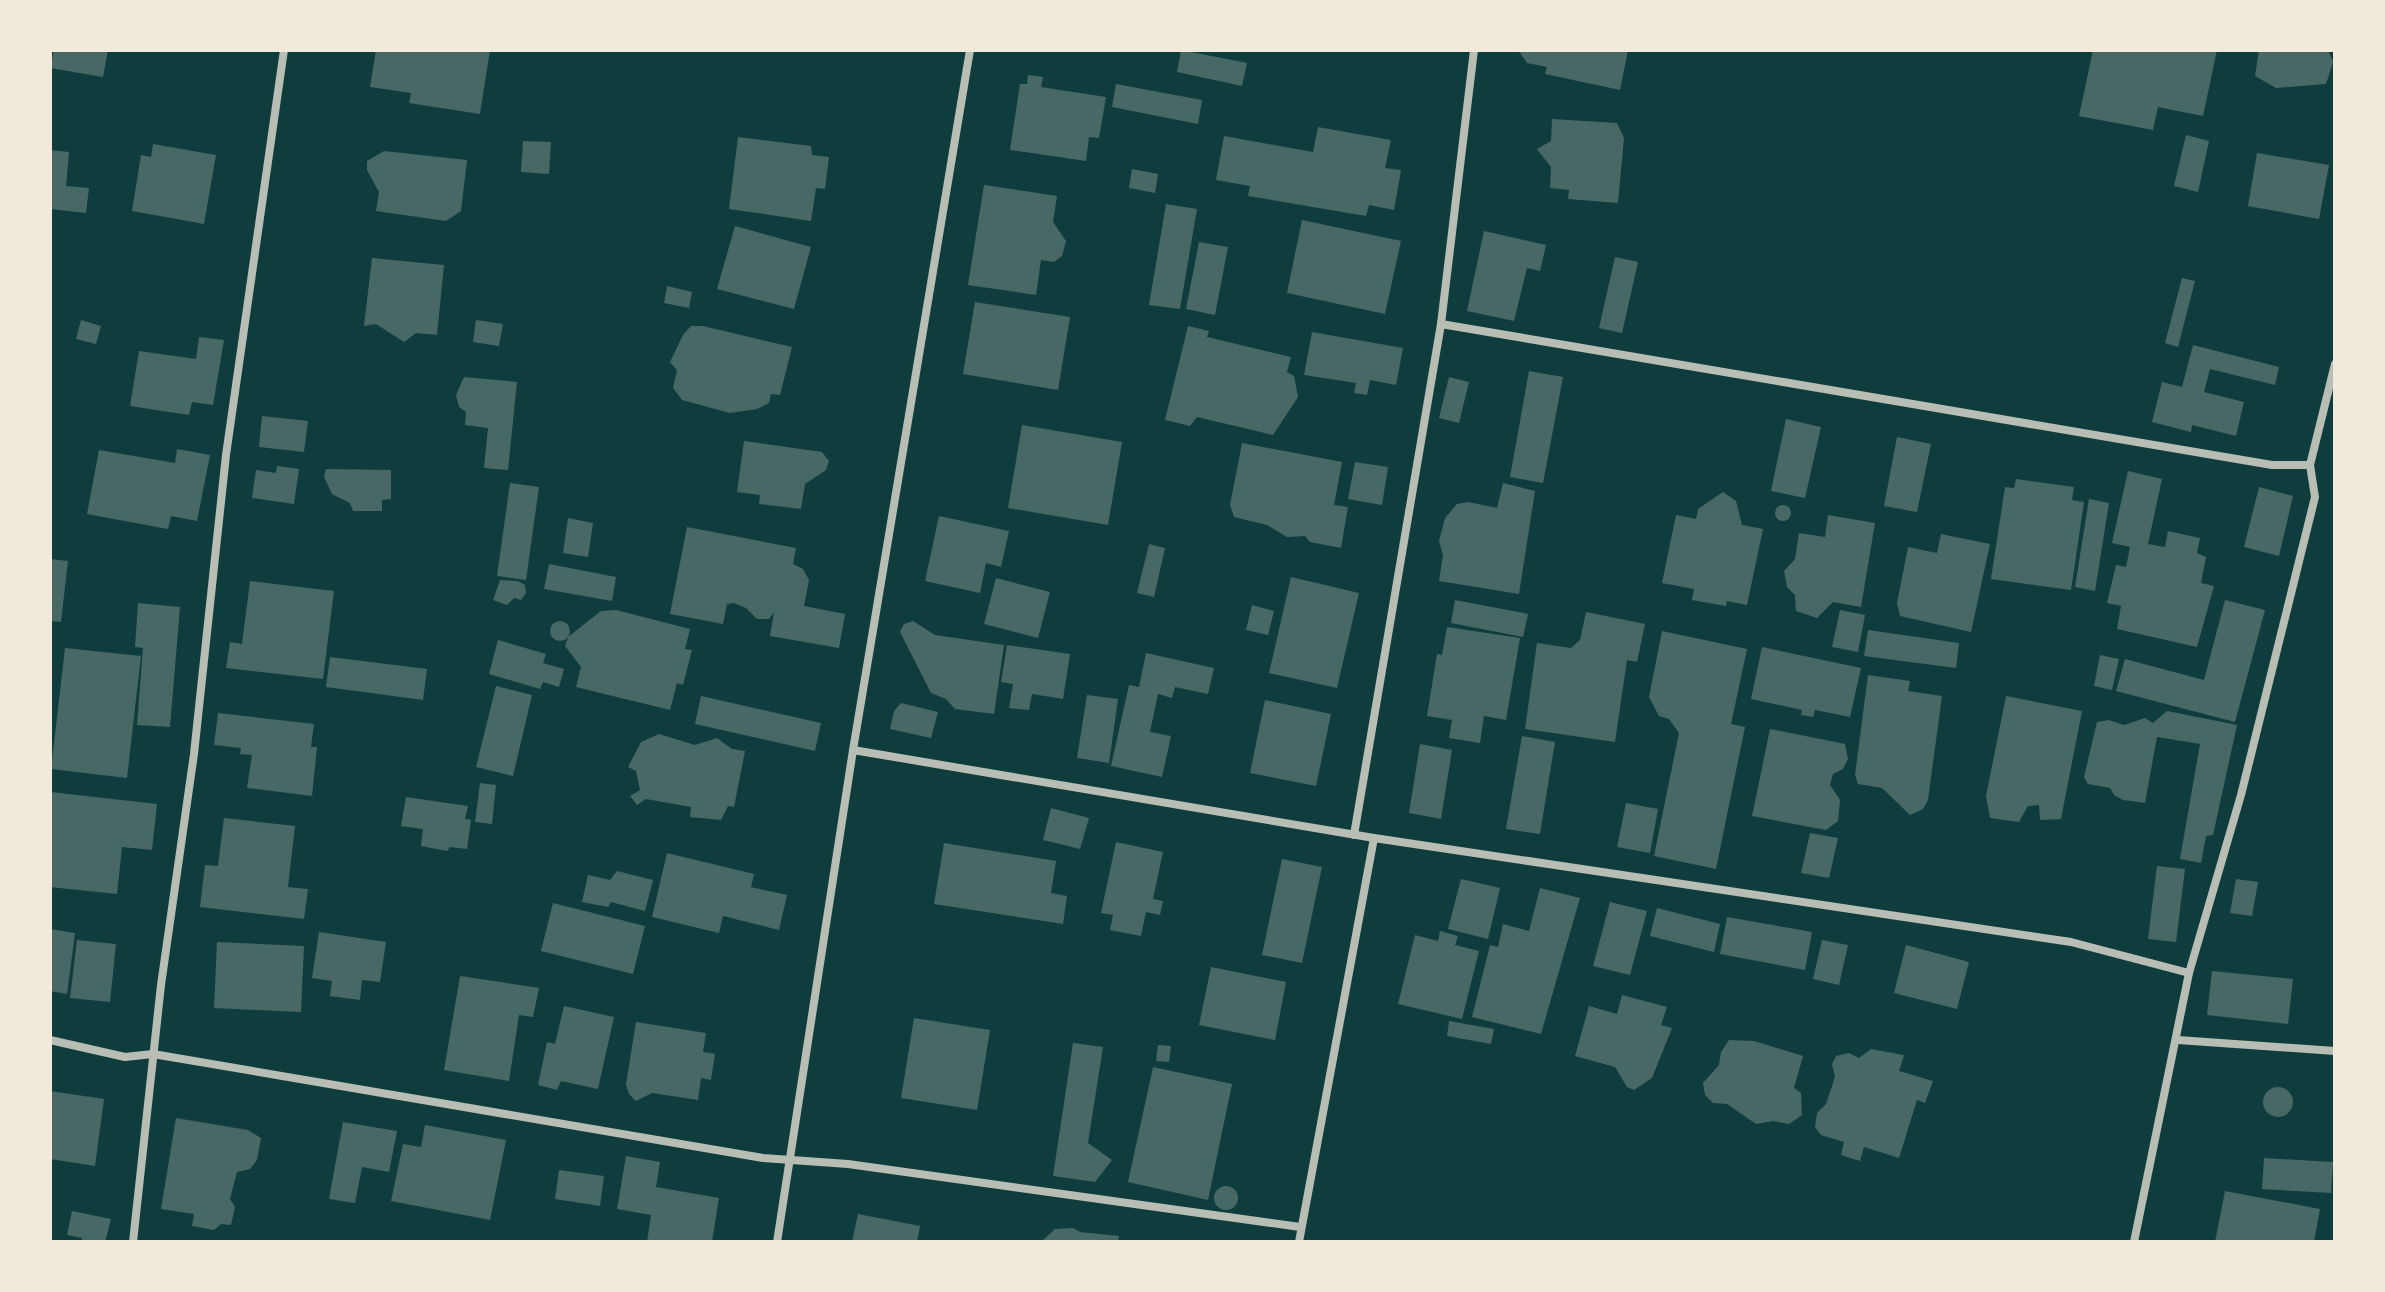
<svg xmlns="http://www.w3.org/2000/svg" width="2385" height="1292" viewBox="0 0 2385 1292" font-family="'Fira Sans',sans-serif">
<rect width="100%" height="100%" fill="#0f3d3e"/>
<!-- building -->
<g fill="#486865">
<polygon points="54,50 108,50 103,77 50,68"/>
<polygon points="376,50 490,50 480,114 409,103 411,93 370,87"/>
<polygon points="1181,50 1247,63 1242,86 1177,72"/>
<polygon points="1518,50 1628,50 1620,90 1545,74 1547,67 1527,63"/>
<polygon points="2093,50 2217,50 2203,116 2158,107 2153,130 2079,116"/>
<polygon points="2259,50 2328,50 2333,62 2326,84 2276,88 2255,76"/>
<polygon points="1028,75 1043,77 1041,87 1106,97 1099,138 1089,137 1086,161 1010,150 1020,84 1027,84"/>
<polygon points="1116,84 1202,100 1198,124 1112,107"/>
<polygon points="1552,119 1617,123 1624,138 1618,203 1568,199 1569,190 1550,188 1551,167 1537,149 1551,141"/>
<polygon points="1318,127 1391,140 1385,168 1401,170 1394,210 1369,205 1366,216 1248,196 1250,186 1216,180 1224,136 1313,152"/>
<polygon points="2186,135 2209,141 2198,192 2174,186"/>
<polygon points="738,137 811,146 812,155 829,157 825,189 816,188 811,221 729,209"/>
<polygon points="523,141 551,142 549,174 521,172"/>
<polygon points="153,144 216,155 204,224 132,211 141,155 151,157"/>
<polygon points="50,150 69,152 66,186 89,188 86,213 50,209"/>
<polygon points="384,151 467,160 461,211 446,221 376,211 379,192 367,170 367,161"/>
<polygon points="2257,153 2329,165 2319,219 2248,206"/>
<polygon points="1132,169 1158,174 1155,193 1129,188"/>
<polygon points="984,185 1057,196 1053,222 1066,241 1062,256 1054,262 1041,260 1036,295 968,285"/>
<polygon points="1166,204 1197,209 1180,309 1149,305"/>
<polygon points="1302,220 1401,241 1385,314 1287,293"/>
<polygon points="735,226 811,247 794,309 717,289"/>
<polygon points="1484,231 1546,245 1540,271 1527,268 1514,321 1467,311"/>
<polygon points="1199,242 1228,247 1215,315 1186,309"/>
<polygon points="1615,257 1638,262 1622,333 1599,328"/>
<polygon points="372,258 444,265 437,335 416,333 404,342 376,324 364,326"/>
<polygon points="2182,278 2195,281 2178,347 2165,343"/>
<polygon points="667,286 692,292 689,308 664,303"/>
<polygon points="975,302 1070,317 1058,390 963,374"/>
<polygon points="81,320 101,326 96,344 76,339"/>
<polygon points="476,320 503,324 499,346 473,342"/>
<polygon points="691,326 703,326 792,347 780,395 771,394 769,403 757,409 730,413 682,400 673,388 677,370 670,362 683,335"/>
<polygon points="1188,326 1209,331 1207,337 1291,357 1287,372 1294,376 1298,397 1273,435 1197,417 1190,426 1165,420"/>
<polygon points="1312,332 1403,348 1396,385 1370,380 1367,395 1354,393 1356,383 1304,375"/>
<polygon points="199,337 224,340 213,405 192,402 189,415 130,406 139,351 196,359"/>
<polygon points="2193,345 2279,367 2275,385 2210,369 2204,392 2244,402 2236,436 2192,425 2191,432 2152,422 2162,382 2182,387"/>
<polygon points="1529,371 1563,377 1543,483 1510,477"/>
<polygon points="464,377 517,382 508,470 484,468 488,428 465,425 466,412 459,407 456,395"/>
<polygon points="1449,377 1469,382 1459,423 1439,418"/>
<polygon points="262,416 308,421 304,452 259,447"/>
<polygon points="1786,419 1821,427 1805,498 1771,491"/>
<polygon points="1022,425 1122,442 1108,525 1008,508"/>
<polygon points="1897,437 1931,444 1917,512 1884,506"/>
<polygon points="744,441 822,452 829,461 826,470 805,484 801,509 759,504 760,495 737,492"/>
<polygon points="1242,443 1342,462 1334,505 1348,507 1341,548 1310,542 1305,536 1287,537 1267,525 1234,517 1230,505"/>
<polygon points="177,449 210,455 197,521 171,516 168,529 87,514 99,450 175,463"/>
<polygon points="1355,462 1388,467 1382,505 1348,499"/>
<polygon points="277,466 299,469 294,504 252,498 256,470 276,473"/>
<polygon points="326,469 391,470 391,499 382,500 382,511 353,511 350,503 332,494 324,477"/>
<polygon points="2128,471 2162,479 2148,544 2165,547 2168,531 2200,538 2197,553 2206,557 2201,583 2214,586 2197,647 2117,629 2121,606 2107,603 2116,565 2126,567 2130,547 2112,543"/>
<polygon points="2016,479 2074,487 2072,500 2084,502 2071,590 1991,579 2005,487 2014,488"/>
<polygon points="510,483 539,487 526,580 497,576"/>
<polygon points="1503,483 1535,491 1519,594 1439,581 1443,555 1439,541 1445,518 1457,504 1468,502 1497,508"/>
<polygon points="2259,487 2293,496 2279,556 2244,547"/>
<polygon points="1723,492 1736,501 1742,525 1763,529 1747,605 1727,601 1726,606 1692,600 1694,589 1662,583 1676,515 1696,519 1698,509"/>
<polygon points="2089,499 2109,503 2095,591 2075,587"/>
<circle cx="1783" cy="513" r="8"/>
<polygon points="1828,515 1875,523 1861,607 1833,602 1817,618 1796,611 1795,595 1787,587 1784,571 1795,559 1799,533 1825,537"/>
<polygon points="939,516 1009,531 1001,567 986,563 980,593 925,581"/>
<polygon points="568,518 593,523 588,557 563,553"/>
<polygon points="687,527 796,548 793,564 803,569 809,580 804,606 845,614 839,648 770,636 774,612 769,619 757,619 746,608 734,603 727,604 723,624 670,614"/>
<polygon points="1941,534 1990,544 1971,632 1900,616 1897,603 1908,547 1937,553"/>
<polygon points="1149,544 1165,548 1154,597 1137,593"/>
<polygon points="50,559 68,561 61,622 50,621"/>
<polygon points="549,564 616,577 612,601 544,589"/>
<polygon points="1291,577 1359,593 1337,688 1269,673"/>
<polygon points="996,578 1050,592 1038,638 984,624"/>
<polygon points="500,580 518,581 525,585 526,593 521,600 514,598 507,605 493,600"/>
<polygon points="250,581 334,591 323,679 226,668 230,642 242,644"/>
<polygon points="1455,600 1528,614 1523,637 1451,623"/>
<polygon points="2225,600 2265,610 2235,722 2116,691 2125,659 2204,680"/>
<polygon points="138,603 180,607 170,727 137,725 143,648 135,647"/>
<polygon points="1252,605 1274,611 1268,635 1246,630"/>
<polygon points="616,610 690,629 685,649 692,650 683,685 677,683 670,710 576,687 581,667 565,646 568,637 601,611"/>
<polygon points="1840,610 1865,615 1858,652 1832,647"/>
<polygon points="1586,612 1645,624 1637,662 1627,660 1615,742 1525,729 1537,643 1571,648 1580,640"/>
<polygon points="913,621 935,635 1004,645 994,714 955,709 946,699 931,693 900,632 904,624"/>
<circle cx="560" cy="631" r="10"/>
<polygon points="1447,627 1520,638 1506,720 1484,716 1480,743 1449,738 1452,720 1427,716 1437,654 1442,655"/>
<polygon points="1868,630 1959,643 1956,668 1864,656"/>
<polygon points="1662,631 1747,649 1731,724 1745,727 1716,869 1654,856 1679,733 1669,719 1659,716 1649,697"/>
<polygon points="498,640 546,654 543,663 564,669 559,687 543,682 540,689 489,674"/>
<polygon points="1007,645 1070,654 1063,699 1032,694 1029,710 1009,708 1013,684 1001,682"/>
<polygon points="1762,647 1861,668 1850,717 1815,710 1813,717 1801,715 1802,710 1751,699"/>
<polygon points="65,648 141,656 127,778 51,769"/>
<polygon points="1146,653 1214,668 1208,694 1175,687 1172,698 1158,694 1150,732 1171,736 1162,777 1111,766 1129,685 1139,687"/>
<polygon points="2100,655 2119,659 2112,690 2094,686"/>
<polygon points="330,657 427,669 423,700 326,687"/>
<polygon points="1868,675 1910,681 1908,691 1942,696 1928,800 1923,809 1910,815 1882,788 1858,784 1855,775"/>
<polygon points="496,686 532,695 513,776 476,767"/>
<polygon points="1087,695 1118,699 1109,763 1077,758"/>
<polygon points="701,696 821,723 815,751 695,724"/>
<polygon points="2006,696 2082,711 2061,819 2040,820 2039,805 2028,806 2019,822 1990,818 1986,796"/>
<polygon points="1265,700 1331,714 1316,786 1250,773"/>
<polygon points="901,703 938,712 931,738 890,729 894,711"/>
<polygon points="2167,711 2237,725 2213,835 2206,836 2201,863 2180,859 2200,744 2157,737 2145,803 2123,800 2114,795 2110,788 2088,784 2084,777 2097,722 2109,720 2124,725 2145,718 2153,723"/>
<polygon points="218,713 314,724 311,747 317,747 312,796 247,788 252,755 240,754 241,748 214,745"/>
<polygon points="1770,729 1845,744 1848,759 1843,769 1833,774 1830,785 1840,800 1838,821 1826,830 1752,816"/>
<polygon points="659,734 695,745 717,738 732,749 745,751 734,807 728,806 721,820 690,817 691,807 646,799 637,805 630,796 640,790 636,771 628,767 641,742"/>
<polygon points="1522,736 1555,742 1540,834 1506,829"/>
<polygon points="1420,744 1452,750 1441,819 1409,813"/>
<polygon points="480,783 496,785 492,824 475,822"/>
<polygon points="51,792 157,804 152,850 122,847 117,894 50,887"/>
<polygon points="406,797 468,806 465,819 471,820 467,849 450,847 447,851 421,846 423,829 401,826"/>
<polygon points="1626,803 1658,809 1650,853 1617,847"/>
<polygon points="1051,808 1089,818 1080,849 1043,840"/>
<polygon points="224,818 295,826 288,887 308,889 304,919 200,907 205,865 218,866"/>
<polygon points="1810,833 1838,838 1829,878 1801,873"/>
<polygon points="1116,842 1163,852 1153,899 1163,901 1160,915 1146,912 1141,936 1110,930 1113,915 1101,913"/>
<polygon points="944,843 1056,861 1051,893 1067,896 1063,924 934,904"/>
<polygon points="667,853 754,874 751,887 787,895 779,930 723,916 719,933 652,917"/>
<polygon points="1282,859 1322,867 1302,963 1262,955"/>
<polygon points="2157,866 2185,869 2176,942 2148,939"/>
<polygon points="617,871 653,880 645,911 611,902 608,907 582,902 588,875 610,880"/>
<polygon points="1461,879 1500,888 1488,939 1448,929"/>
<polygon points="2236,879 2258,882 2252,916 2230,913"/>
<polygon points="1540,888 1580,898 1541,1034 1472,1017 1490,945 1498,947 1503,924 1529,931"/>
<polygon points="1610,902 1647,911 1630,975 1593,966"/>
<polygon points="553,903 645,926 633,974 541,951"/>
<polygon points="1657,908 1720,924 1714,952 1650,936"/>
<polygon points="1727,917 1812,932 1805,970 1720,954"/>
<polygon points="50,929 75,933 67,994 50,991"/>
<polygon points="1440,931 1458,936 1455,945 1479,951 1462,1019 1398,1004 1415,935 1438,941"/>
<polygon points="319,932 386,942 380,982 362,980 360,1000 330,996 332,981 312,978"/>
<polygon points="77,940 116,944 110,1002 70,998"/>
<polygon points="1822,940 1848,945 1839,985 1813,979"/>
<polygon points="217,942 304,946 301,1012 214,1008"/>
<polygon points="1906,945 1969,962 1957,1009 1894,993"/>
<polygon points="1211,967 1286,982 1275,1040 1199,1025"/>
<polygon points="2212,971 2293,979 2288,1024 2207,1015"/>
<polygon points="460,976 539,988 533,1017 519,1015 509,1081 444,1070"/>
<polygon points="1622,995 1667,1007 1661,1025 1672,1028 1652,1078 1634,1090 1627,1087 1615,1067 1575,1056 1589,1006 1617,1014"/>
<polygon points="564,1006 614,1017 598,1089 561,1081 557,1090 538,1085 547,1042 555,1044"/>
<polygon points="914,1018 990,1030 977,1110 901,1098"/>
<polygon points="1449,1021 1494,1029 1491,1044 1447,1036"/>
<polygon points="636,1022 706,1033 703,1052 715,1054 711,1080 701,1078 698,1100 652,1093 636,1101 629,1094 626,1084"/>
<polygon points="1729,1040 1754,1041 1803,1056 1794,1088 1801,1093 1802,1115 1789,1124 1773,1121 1756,1124 1727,1104 1713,1103 1705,1095 1703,1083 1719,1065 1721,1052"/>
<polygon points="1073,1043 1103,1047 1088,1143 1112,1160 1095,1182 1053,1176"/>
<polygon points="1158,1045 1171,1046 1169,1062 1156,1061"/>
<polygon points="1871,1049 1904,1055 1899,1071 1933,1081 1925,1103 1917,1100 1899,1158 1864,1147 1860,1161 1841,1155 1844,1142 1821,1135 1815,1127 1817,1113 1826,1104 1835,1077 1832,1064 1836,1056 1849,1053 1859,1058"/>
<polygon points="1153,1067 1232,1084 1208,1200 1128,1182"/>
<circle cx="2278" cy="1102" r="15"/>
<polygon points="50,1091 104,1099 95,1166 50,1159"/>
<polygon points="176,1118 248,1130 261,1138 257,1160 250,1169 237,1172 230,1199 235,1207 231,1225 221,1224 214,1230 192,1226 194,1214 161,1209"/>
<polygon points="343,1122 397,1131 389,1172 362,1167 355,1203 329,1199"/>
<polygon points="425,1125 506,1140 490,1220 391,1201 403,1144 421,1147"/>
<polygon points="626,1156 660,1162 656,1187 719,1198 712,1242 647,1242 651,1215 617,1209"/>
<polygon points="2264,1158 2333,1162 2331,1193 2262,1189"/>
<polygon points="559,1170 604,1176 600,1206 555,1199"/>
<circle cx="1226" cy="1198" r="12"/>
<polygon points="2225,1191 2320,1209 2314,1242 2215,1242"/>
<polygon points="72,1211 111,1219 105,1242 82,1242 82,1238 67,1235"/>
<polygon points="858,1214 920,1226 917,1242 852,1242"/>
<polygon points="1073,1228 1080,1232 1119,1236 1118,1242 1041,1242 1055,1229"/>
</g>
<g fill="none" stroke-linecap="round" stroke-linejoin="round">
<!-- minor -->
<g stroke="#b8beb3" stroke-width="8">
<polyline points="1441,324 2272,465 2310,465"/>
<polyline points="853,750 1374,838 2071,942 2189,973"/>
<polyline points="1354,835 1441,324 1474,50"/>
<polyline points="50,1040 125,1057 153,1054 763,1158 848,1164 1300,1227"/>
<polyline points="2178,1040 2335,1051"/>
<polyline points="133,1242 161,985 194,754 226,455 284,50"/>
<polyline points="777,1242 853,750 970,50"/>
<polyline points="1299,1242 1374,838"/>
<polyline points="2134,1242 2189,973 2241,795 2315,497 2310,465 2335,364"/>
</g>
</g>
<!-- border -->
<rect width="2385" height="1292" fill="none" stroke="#f1e9da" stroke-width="104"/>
</svg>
